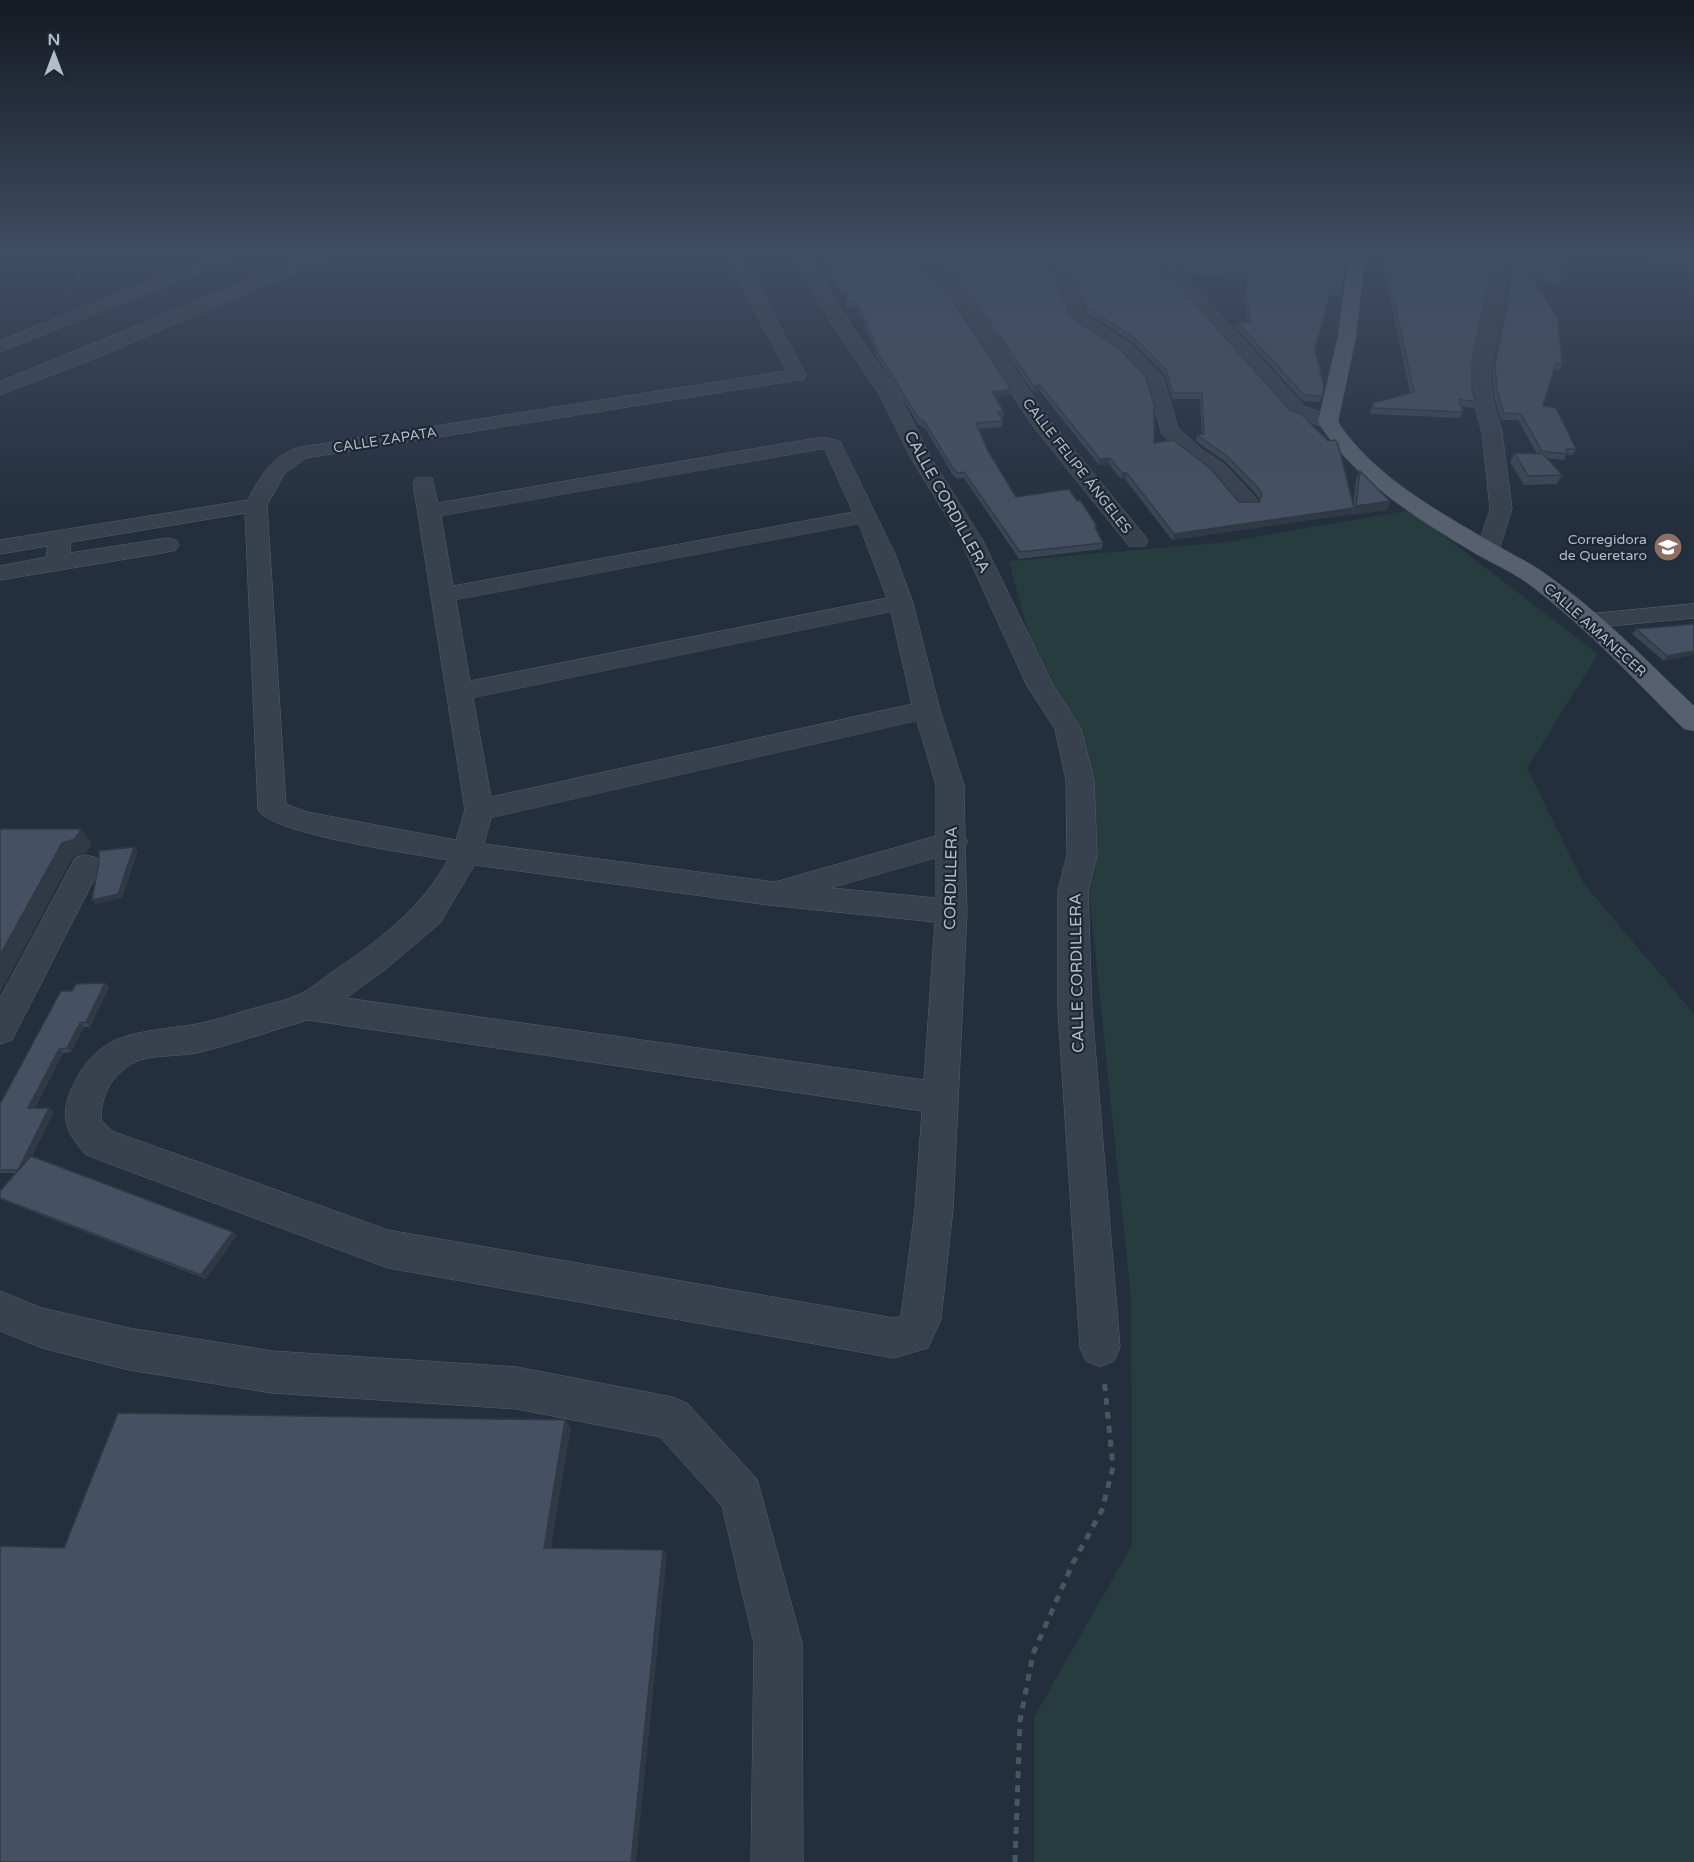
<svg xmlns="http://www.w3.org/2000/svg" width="1694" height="1862" viewBox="0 0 1694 1862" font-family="'Varela Round',sans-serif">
<rect width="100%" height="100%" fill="#242f3e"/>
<!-- green -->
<polygon fill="#263c3f" points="1410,510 1598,654 1527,768 1584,884 1694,1014 1694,1862 1034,1862 1034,1717 1132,1545 1131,1299 1084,842 1009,561 1228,542"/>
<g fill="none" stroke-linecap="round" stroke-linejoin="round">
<!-- minor casing -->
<g stroke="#565f6c" stroke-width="1">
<g id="minor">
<polygon points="214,255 237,255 235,258 0,352 0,341"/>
<polygon points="310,255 332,255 330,258 96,358 0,395 0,382"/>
<path d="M725,255H741L806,375L804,379L306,458L285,473L267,505L286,804L307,812L456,840L465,810L413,483L416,478H432L438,503L822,437L840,441L895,554L913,603L940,710L964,785L965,837L968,842L965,846L967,912L953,1209L941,1319L928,1348L894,1358L388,1268L86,1155C67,1134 59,1118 71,1090C98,1028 139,1034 197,1024C218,1020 239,1012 259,1007C271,1003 286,1001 298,995C310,990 321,980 332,972C377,942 421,909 448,860C414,854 272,834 258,810L245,513L71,542L70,553L168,538L176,540L179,545L176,550L168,552L0,580V566L46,557L48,546L0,554V540L248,500C260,476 273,454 301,447L786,371ZM822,449L825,450L853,512L453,586L441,516ZM859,524L887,598L470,681L456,600ZM891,612L912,704L491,797L473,698ZM917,721L936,785V836L775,882L484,844L491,818ZM936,858V898L831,888ZM475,865L768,905L935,922L924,1080L346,998L386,969L440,923ZM308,1020L922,1111L915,1209L901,1316L894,1318L388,1230L112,1131L101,1120C101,1094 111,1077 133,1063C148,1054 183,1057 201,1052C237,1043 273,1030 308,1020Z"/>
<polygon points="793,255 809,255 853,328 898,392 931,458 982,539 1053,685 1081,729 1094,780 1097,855 1088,890 1092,1010 1120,1347 1114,1361 1100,1367 1086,1361 1080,1347 1058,1010 1058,890 1067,855 1066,780 1055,729 1027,686 960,539 911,458 878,392 835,329"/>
<polygon points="896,255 915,255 952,279 963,292 1047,417 1145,536 1148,541 1145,546 1129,546 1032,425 950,299 940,287"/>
<polygon points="1053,255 1068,257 1064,268 1085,315 1132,345 1163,377 1178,428 1202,450 1224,464 1255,497 1258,502 1255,507 1239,507 1210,472 1188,458 1162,434 1147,382 1120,353 1072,322 1048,268"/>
<polygon points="1131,255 1153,255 1175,265 1304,406 1335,418 1338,422 1335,426 1321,426 1290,414 1163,271"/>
<polygon points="1290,255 1319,255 1363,266 1365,269 1357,274 1292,258"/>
<polygon points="1492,255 1508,255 1503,305 1490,371 1492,396 1502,432 1512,509 1499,550 1496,555 1480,555 1477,550 1490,509 1482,432 1472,396 1472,371 1485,305"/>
<polygon points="1676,255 1694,255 1694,263 1678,258"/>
<polygon points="1694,604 1694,618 1588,628 1579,626 1576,621 1579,616 1588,614"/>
<polygon points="86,855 97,858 101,866 12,1040 0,1044 0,998 75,858"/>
<polygon points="0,1291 42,1308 129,1328 272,1351 517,1367 672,1397 687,1403 757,1479 802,1643 803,1862 751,1862 754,1643 722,1506 660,1437 517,1409 272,1393 129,1370 42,1348 0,1331"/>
</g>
</g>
<!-- major casing -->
<g stroke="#414a57" stroke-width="1">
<path id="major" d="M1349,255H1365L1356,336L1338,422C1374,477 1441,513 1496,545C1513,555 1531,563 1547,575C1601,613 1647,661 1694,706V731L1684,729C1634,679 1586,627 1530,585C1514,573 1496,565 1478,555C1419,520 1355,481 1318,422L1338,336Z"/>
</g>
<!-- path-far1 -->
<polyline stroke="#44595c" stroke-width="2" stroke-dasharray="2 2" stroke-linecap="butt" points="60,301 93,255"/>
<!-- path -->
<polyline stroke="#44595c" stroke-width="5" stroke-dasharray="7 7" stroke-linecap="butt" points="1015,1862 1020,1721 1033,1654 1073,1563 1102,1510 1113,1467 1104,1378"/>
<!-- minor -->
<use href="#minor" fill="#38414e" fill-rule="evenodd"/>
<!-- major -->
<use href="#major" fill="#56606e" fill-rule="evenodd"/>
</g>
<!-- wall -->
<g fill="#3b4654">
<polygon points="818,255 900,255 1010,395 995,398 1004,412 1003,418 1001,418 1003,421 1002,427 978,429 988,451 1016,497 1096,530 1103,543 1102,549 1019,559 964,478 957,479 953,475 925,428 919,425 879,361 857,307 846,307 846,295 842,294"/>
<polygon points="919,255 1051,255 1047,265 1071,317 1154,443 1239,502 1259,502 1260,500 1257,495 1226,462 1196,441 1197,435 1202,434 1200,399 1172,399 1165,375 1134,343 1087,313 1066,268 1069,256 1065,255 1139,255 1156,264 1155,269 1353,505 1356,479 1360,471 1390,501 1387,510 1352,515 1353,512 1352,514 1172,540 1125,479 1121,479 1109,464 1099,465 1040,391 1033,392 954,278"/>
<polygon points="1158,255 1295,255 1341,291 1339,297 1330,296 1315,349 1322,396 1320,402 1303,401 1235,327 1237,322 1248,322 1244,298 1248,280 1185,273 1176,263"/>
<polygon points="1329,255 1340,255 1339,258"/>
<polygon points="1381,255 1493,255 1472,365 1472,390 1476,402 1473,408 1461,406 1463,412 1460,418 1371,414 1371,409 1373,403 1410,393 1384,269 1385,259 1382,259"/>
<polygon points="1510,255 1564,255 1562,265 1562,280 1560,286 1529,275 1562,365 1559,370 1554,370 1543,406 1576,449 1573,455 1566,455 1564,460 1547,458 1562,475 1557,484 1524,485 1510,462 1515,453 1537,454 1518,420 1501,420 1494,396 1492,371 1505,305"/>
<polygon points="1625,255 1684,255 1694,258 1694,274"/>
<polygon points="1694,624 1664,661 1632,634 1636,629"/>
<polygon points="105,983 109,987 90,1027 84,1027 71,1052 63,1053 35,1108 49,1108 54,1111 32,1156 233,1232 237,1235 206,1279 0,1199 0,1191 15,1173 0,1173 0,1104 72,991"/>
</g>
<!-- shaded-wall -->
<g fill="#303945">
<polygon points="1040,385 1040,391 1033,392 1034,386"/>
<polygon points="1011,389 1010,395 991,398 992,392"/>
<polygon points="1110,458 1109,464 1099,465 1100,459"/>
<polygon points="1122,473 1127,473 1125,479 1121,479"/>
<polygon points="1390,501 1387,510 1352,515 1356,506"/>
<polygon points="1354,508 1352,514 1172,540 1174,534"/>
<polygon points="1694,651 1694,655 1664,661 1667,656"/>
<polygon points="81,829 92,843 86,853 73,857 0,993 0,955 62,843"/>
<polygon points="134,847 138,851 122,898 96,904 92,900"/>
<polygon points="105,983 109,987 90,1027 86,1022"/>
<polygon points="80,1023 84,1027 71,1052 67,1048"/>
<polygon points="59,1049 63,1053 33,1111 28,1108"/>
<polygon points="49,1108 54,1111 23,1173 18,1170"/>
<polygon points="233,1232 237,1235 206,1279 201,1275"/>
<polygon points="565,1420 571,1428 550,1554 544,1548"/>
<polygon points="663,1550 667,1555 636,1862 631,1862"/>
</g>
<!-- building -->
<g fill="#455162" stroke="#303945" stroke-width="1.5">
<polygon points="822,255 900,255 939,283 949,295 1011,389 992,392 1004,412 998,412 1003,421 976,423 988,451 1016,497 1069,489 1077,501 1080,500 1097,526 1095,527 1103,543 1020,552 964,472 958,473 953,469 925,422 919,419 879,355 857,301 846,301 846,289 842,288"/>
<polygon points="928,255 1050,255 1047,263 1071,317 1120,349 1146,377 1154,405 1154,443 1173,440 1210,468 1239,502 1259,502 1262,495 1259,489 1227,456 1197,435 1204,434 1202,393 1173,393 1166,370 1135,338 1088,308 1067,262 1069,255 1139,255 1156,264 1148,263 1191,299 1290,410 1301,414 1328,441 1335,440 1338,444 1354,508 1174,534 1127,473 1122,473 1110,458 1100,459 1040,385 1034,386 954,272"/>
<polygon points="1172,255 1295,255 1344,267 1341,291 1331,290 1315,349 1324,387 1322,396 1304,395 1237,322 1250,322 1246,293 1249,275 1187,267 1177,257"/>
<polygon points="1387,255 1493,255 1472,365 1472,390 1476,402 1459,399 1463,412 1374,408 1373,403 1414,392 1386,263"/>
<polygon points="1512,255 1564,255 1562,265 1562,280 1524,267 1558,318 1562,365 1556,363 1543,406 1556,408 1576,449 1566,449 1568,454 1542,451 1521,414 1504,413 1497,390 1495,365 1508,300"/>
<polygon points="1648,255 1684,255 1694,258 1694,268"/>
<polygon points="1515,453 1543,454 1562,475 1528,476"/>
<polygon points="1360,471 1390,501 1356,506"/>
<polygon points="1694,624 1694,651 1667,656 1636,629"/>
<polygon points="0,829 81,829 75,839 62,843 0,955"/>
<polygon points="134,847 118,894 92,900 99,862 99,851"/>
<polygon points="105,983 86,1022 80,1023 67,1048 59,1049 28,1108 49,1108 18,1170 0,1170 0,1104 61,991 72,991 76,984"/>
<polygon points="31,1156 233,1232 201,1275 0,1198 0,1191"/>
<polygon points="118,1413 565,1420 544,1548 663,1550 631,1862 0,1862 0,1546 64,1548"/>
</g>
<!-- sky -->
<linearGradient id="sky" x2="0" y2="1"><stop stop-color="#141a22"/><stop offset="0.49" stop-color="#3f4d63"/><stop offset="1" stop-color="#3f4d63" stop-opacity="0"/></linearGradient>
<rect width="1694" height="516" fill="url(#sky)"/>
<!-- icons -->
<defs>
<g id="school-disc" transform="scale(1.5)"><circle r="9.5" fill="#8d6e63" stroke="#1d2633"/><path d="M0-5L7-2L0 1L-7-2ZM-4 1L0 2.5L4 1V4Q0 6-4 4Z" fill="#fff"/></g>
</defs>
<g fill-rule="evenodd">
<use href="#school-disc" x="1668" y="547"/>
</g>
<g text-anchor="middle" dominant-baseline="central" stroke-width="4.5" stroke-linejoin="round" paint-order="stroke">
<!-- far-street labels -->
<g font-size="14" fill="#b4bcc9" stroke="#1d2633">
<text transform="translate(385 440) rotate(-9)">CALLE ZAPATA</text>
<text transform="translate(1077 466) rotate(52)">CALLE FELIPE ÁNGELES</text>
<text transform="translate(1595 630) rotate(42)">CALLE AMANECER</text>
</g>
<!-- far-poi labels -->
<g font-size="14" fill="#b4bcc9" stroke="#1d2633" text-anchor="end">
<text x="1647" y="539">Corregidora<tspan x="1647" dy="16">de Queretaro</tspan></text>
</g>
<!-- street labels -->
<g font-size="16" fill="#b4bcc9" stroke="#1d2633">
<text transform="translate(947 502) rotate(61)">CALLE CORDILLERA</text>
<text transform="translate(951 878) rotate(-89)">CORDILLERA</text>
<text transform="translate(1077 973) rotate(-91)">CALLE CORDILLERA</text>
</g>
</g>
<!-- north arrow -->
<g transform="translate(54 54)" stroke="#1d2633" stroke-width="4.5" paint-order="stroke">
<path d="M0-4.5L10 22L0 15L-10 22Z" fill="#b4bcc9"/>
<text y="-9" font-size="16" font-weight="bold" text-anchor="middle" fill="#b4bcc9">N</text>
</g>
</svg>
